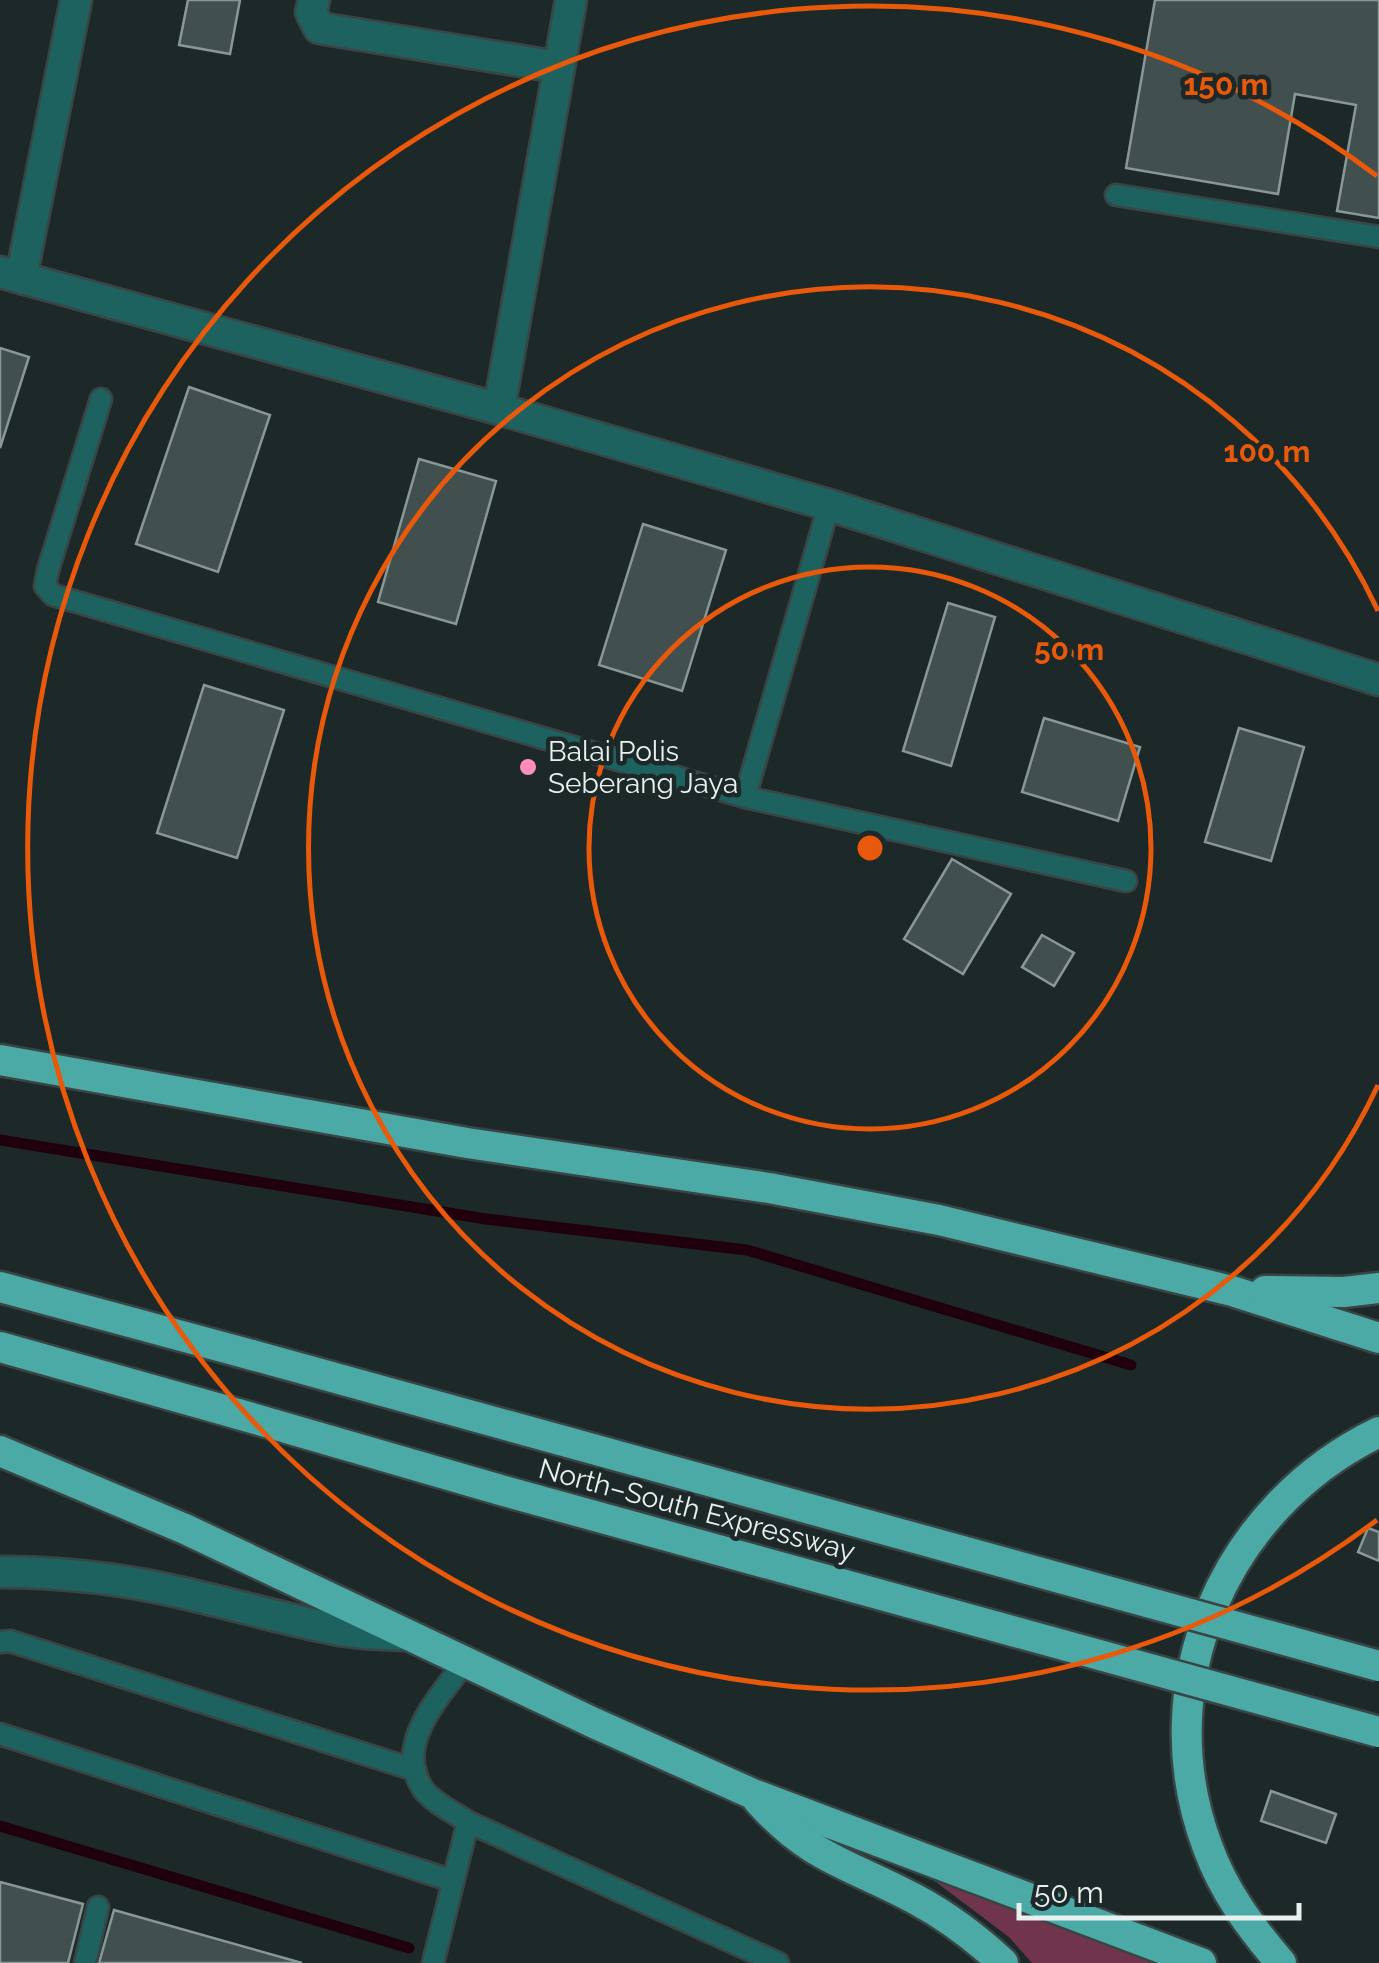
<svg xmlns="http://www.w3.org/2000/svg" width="1379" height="1963" viewBox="0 0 1379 1963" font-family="Raleway,sans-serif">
<rect width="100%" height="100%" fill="#1c2928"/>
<!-- green -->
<polygon fill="#70354d" points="916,1867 1158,1963 1032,1963 1009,1937"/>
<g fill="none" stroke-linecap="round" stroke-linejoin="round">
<!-- stream -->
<g stroke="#1f000c" stroke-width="11">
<polyline points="0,1140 486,1219 747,1250 1131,1365"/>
<polyline points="0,1826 409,1948"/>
</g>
</g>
<!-- building -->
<g fill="#41504e" stroke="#879896" stroke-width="2.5">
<polygon points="188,0 240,0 230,54 179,45"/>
<polygon points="1155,0 1379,0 1379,218 1337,211 1356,105 1295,94 1278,194 1126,168"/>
<polygon points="0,348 29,357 0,448"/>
<polygon points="189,387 270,415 218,572 136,544"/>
<polygon points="419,459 496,481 456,624 378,602"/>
<polygon points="643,524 726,550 682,691 599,665"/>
<polygon points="948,603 995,617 951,766 903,751"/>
<polygon points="204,685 284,710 237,858 157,833"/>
<polygon points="1044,718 1140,747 1118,821 1022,792"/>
<polygon points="1239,728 1304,747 1271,861 1205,842"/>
<polygon points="952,859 1011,894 963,974 904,939"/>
<polygon points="1042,935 1074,953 1054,986 1022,967"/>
<polygon points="1368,1528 1379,1532 1379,1561 1358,1552"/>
<polygon points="1271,1791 1336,1814 1326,1843 1261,1821"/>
<polygon points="0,1882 83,1904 68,1963 0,1963"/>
<polygon points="114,1910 302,1963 99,1963"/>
</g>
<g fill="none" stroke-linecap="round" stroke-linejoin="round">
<!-- lane casing -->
<g stroke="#394544" stroke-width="25">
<g id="lane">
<polyline points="1116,195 1379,237"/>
<polyline points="101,399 48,570 45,586 53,595 745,797 1126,881"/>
<polyline points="745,797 829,505"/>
<polyline points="0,1642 10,1641 415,1770"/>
<polyline points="0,1734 453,1881"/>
<polyline points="468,1822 778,1963"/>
<polyline points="85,1963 98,1907"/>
<path d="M433,1963L468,1822C455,1813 432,1802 423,1789C393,1744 440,1697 464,1663"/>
</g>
</g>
<!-- street casing -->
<g stroke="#394544" stroke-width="35">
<g id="street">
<polyline points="314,0 311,12 319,28 558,67"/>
<polyline points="0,272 499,409 829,505 1379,680"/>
<polyline points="21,278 76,0"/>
<polyline points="499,409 571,0"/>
<path d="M0,1572C61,1572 124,1579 183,1593C236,1605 287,1620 340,1630C363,1634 386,1634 409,1635"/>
</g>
</g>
<!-- highway casing -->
<g stroke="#394544" stroke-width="35">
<g id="highway">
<polyline points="0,1060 467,1143 769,1188 939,1220 1232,1291 1379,1338"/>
<polyline points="0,1287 252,1355"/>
<polyline points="1265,1291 1344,1292 1379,1288"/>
<polyline points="0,1347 238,1414"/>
<polyline points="0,1451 185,1529 594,1723 753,1794 1201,1963"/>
<path d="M758,1800C810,1859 850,1864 915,1899C947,1916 976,1938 1003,1963"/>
<path d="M1281,1963C1251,1928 1224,1892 1208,1848C1146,1685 1224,1507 1379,1432"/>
</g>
</g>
<!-- lane -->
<use href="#lane" stroke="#1e625f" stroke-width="20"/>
<!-- street -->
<use href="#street" stroke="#1e625f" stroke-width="30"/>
<!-- highway -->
<use href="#highway" stroke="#4baaa5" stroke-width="30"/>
<!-- highway-bridge casing -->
<g stroke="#394544" stroke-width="35" stroke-linecap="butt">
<g id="highway-bridge">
<polyline points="252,1355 1379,1666"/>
<polyline points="238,1414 504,1491 1379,1732"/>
</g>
</g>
<!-- highway-bridge -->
<use href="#highway-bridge" stroke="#4baaa5" stroke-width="30"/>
</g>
<!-- distance rings -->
<g fill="none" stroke="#e8590c" stroke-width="5">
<circle cx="870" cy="848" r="281"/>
<path d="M1378 1085A561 561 0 1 1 1378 611"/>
<path d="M1377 1520A842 842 0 1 1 1377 176"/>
</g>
<!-- markers -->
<circle fill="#ff8eba" stroke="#1c2928" stroke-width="4" cx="528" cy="767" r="10"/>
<g text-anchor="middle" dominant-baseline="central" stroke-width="9" stroke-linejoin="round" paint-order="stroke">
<!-- poi labels -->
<g font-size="28" fill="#e8f0f0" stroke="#1c2928" text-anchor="start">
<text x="548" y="751">Balai Polis<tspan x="548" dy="32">Seberang Jaya</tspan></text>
</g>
<!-- street labels -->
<g font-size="28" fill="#e8f0f0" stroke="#1c2928">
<text transform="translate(697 1510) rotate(15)">North–South Expressway</text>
</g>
</g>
<circle cx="870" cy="848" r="15" fill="#e8590c" stroke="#1c2928" stroke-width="5"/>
<g font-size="30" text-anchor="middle" font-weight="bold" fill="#e8590c" stroke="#1c2928" stroke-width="9" stroke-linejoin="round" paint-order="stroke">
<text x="1226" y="95">150 m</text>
<text x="1267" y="462">100 m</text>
<text x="1069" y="660">50 m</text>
</g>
<!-- scale -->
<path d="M1019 1903v15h280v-15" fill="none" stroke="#e8f0f0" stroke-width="5"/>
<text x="1034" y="1903" font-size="30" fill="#e8f0f0" stroke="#1c2928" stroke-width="8" paint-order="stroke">50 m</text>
</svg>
